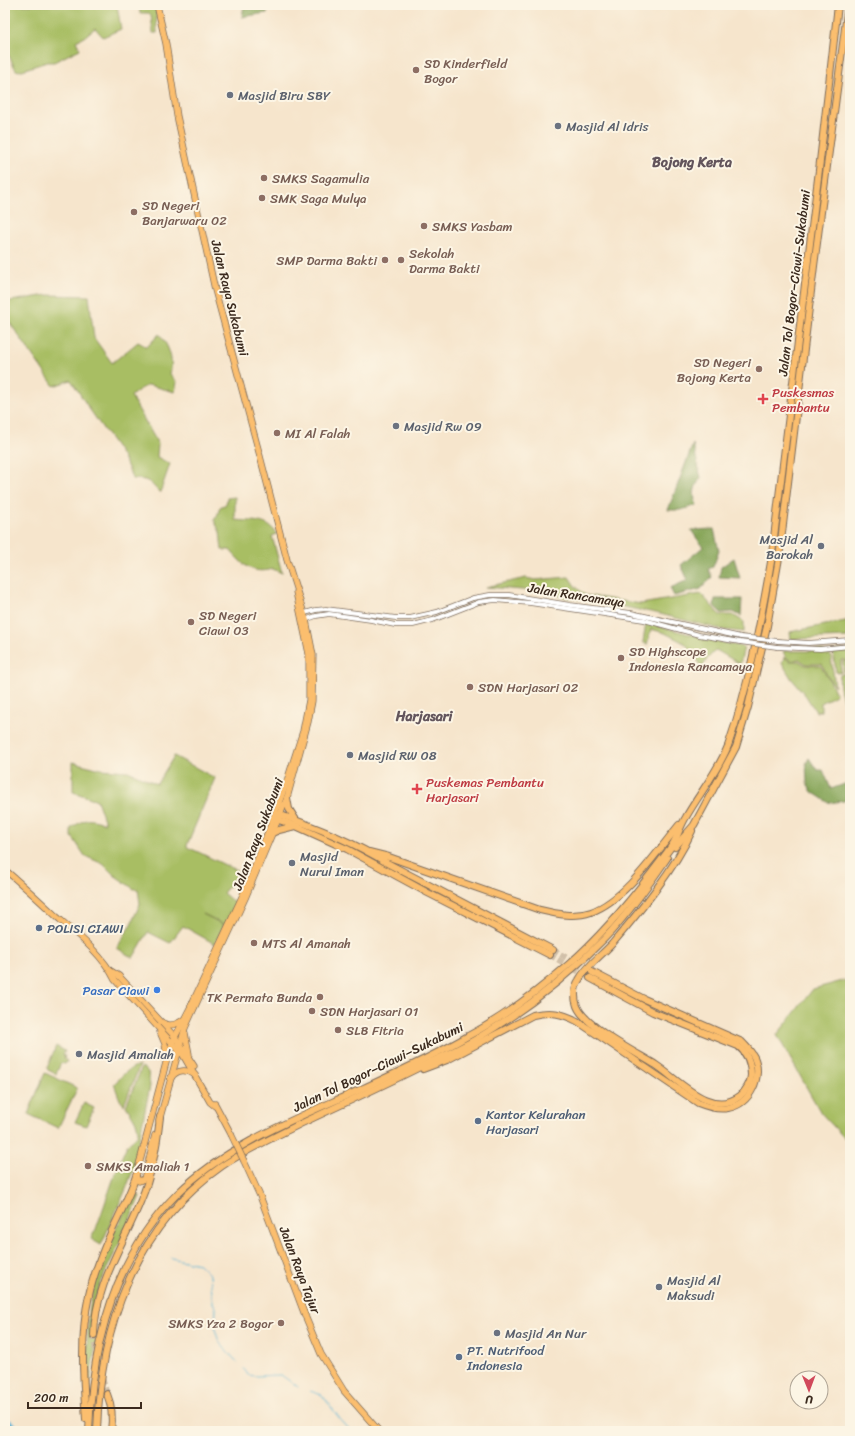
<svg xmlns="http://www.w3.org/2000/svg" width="855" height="1436" viewBox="0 0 855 1436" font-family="Sriracha,sans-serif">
<rect width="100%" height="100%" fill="#fcf5e5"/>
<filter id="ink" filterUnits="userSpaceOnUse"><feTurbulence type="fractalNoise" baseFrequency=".025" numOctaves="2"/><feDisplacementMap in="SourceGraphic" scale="8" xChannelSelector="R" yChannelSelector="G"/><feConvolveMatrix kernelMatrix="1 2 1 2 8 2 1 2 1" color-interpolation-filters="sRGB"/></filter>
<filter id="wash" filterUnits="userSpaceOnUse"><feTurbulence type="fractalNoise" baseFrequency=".012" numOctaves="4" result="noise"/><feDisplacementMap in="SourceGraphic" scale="16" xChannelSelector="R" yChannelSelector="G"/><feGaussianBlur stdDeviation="0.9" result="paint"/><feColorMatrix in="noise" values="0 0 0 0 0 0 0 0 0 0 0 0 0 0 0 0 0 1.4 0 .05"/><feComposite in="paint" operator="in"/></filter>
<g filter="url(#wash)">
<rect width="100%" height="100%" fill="#f6e5cc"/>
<!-- green -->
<g fill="#a8be63" stroke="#727440">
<polygon points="5,5 117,5 121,29 103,37 95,28 84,37 76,41 80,49 54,62 47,62 19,71 16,70 5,48"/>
<polygon points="139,5 154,5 156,7 157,33 153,33 151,15 149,13 140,13"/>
<path d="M47,295L89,296L94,338L112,363L138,342L147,347L159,334C169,346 174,359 170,374L177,382L175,392L149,385L140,389L131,396L158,444L157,457L170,464L160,493C149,481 149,479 132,479C126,456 108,437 95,417C86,405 79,392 71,380L54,386L5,316V302Z"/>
<path d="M235,497V520C250,522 267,518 277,534L272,536L282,573L273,569C252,575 243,565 230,550H222L220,532L214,520L217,516L220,507L226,504L227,498Z"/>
<polygon points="569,577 575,586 585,595 641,604 701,594 720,615 733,615 744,622 744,632 724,630 656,613 587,600 567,598 546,592 486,587 526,578 535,580"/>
<polygon points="850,620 850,637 791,639 790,632"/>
<polygon points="646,623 721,642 744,647 740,664 716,650 707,659 702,668 686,644 665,633 651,629 647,645 643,642"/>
<polygon points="816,649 829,652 831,657 835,686 827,676 822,664 806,664 799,659 791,661 785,656 783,651 811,651"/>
<polygon points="850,649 850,660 841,660 841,673 836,672 833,651"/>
<path d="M784,657L790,661H799L805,665L821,666C826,676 833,684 836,695L821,703V711L816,712L806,696L791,678L782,663Z"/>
<path d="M843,661H850V715H847C845,704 837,685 840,675L844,674Z"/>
<path d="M174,756L215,778L187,845V847C204,854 219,863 237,870L238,873L234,880L223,893L237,905L227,926L203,914L224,925L215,944L183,926L170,943L148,932L133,958L117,948L131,924L140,904L138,889H134L114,875L103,864L85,856L71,835V828C87,818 87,818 105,823L97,800L73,792V762L101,769L128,771L157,784Z"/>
<polygon points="850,979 850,1144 821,1113 777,1035 813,989"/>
<polygon points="56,1046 65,1051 63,1055 65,1056 64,1059 67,1061 65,1064 61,1063 56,1074 48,1070 47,1068"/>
<path d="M140,1065L124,1105L120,1100L114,1084C122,1076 128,1068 140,1065Z"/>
<path d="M142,1067L148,1072L150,1086L133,1170L126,1189L101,1245L91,1239C93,1233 96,1231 97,1226C107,1199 115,1171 127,1145C130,1140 138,1138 138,1131C138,1122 130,1113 126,1106Z"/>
<polygon points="45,1073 75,1087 77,1089 58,1128 28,1114"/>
<polygon points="84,1103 94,1108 86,1126 75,1122"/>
<path d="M139,1195L140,1196C134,1210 128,1224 122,1238C105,1274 91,1294 91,1335H98L92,1365L90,1386H87C84,1377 87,1365 87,1356C87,1336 88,1315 92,1295C97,1269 108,1242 121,1219C125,1210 130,1198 139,1195Z"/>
</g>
<!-- forest -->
<g fill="#86a559" stroke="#60683c">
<polygon points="244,5 268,5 267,13 242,17"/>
<path d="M693,444L701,478C694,487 692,495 697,505L681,510H668Z"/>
<polygon points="714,529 719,551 713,567 708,569 712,577 701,589 674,596 670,588 688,580 681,565 703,547 691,530"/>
<polygon points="734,558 740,578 719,577 721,567"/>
<polygon points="715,599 742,599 741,616 733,612 721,613 714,606"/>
<polygon points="809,758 817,770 823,770 831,789 850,782 850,800 829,803 812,792 807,783 806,764"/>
</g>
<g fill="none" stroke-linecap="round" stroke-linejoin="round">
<!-- stream -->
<g stroke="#55b1d3" stroke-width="1">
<polyline points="171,1258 199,1264 210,1275 213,1303 216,1308 215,1329 219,1342 237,1362"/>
<polyline points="244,1369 248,1375 256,1376 281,1375 298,1387"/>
<polyline points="310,1391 322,1395 340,1419 351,1431"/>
</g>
<!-- river -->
<polyline stroke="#55b1d3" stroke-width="7" points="9,1423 19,1431"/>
</g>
</g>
<g filter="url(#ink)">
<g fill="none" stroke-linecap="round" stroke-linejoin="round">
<!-- motorway-tunnel -->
<g stroke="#d1c0a9" stroke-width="6" stroke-dasharray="6 3" stroke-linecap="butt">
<polyline points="553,950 592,972"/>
<polyline points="550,955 590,978"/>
<polyline points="94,1335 97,1362 107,1394"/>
</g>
<!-- tertiary casing -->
<g stroke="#7c6b5b" stroke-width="5.5">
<g id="tertiary">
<polyline points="301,614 316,610 326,609 396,618 410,618 437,612 473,598 490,595 509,595 570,605 631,613 741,637"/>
<polyline points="305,620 316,616 329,614 371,620 395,625 413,625 433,620 479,602 495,600 530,603 644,620 699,635 740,642"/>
<polyline points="778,641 808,643 850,640"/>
<polyline points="777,647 820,649 850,646"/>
</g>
</g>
<!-- trunk casing -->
<g stroke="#7c6b5b" stroke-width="7">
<g id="trunk">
<polyline points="157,5 166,44 177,116 215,290 260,456 287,560 306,620 313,655 312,701 308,722 287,798 246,896 185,1028 159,1121"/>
<path d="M5,870C23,885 40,901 57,917C78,935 103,955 115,980L183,1055L210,1102L215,1106"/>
<polyline points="111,971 119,976 175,1037 194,1066"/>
<path d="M163,1023C170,1027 176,1025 183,1020"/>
<polyline points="160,1032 165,1044 167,1057"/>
<polyline points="185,1033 189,1054"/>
<path d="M171,1078C177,1069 187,1069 195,1075"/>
<polyline points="215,1104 231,1134"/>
<polyline points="155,1135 144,1179 139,1181 137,1179 136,1176 167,1059 172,1043 190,1008 248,884 286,784 303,731 309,700 309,654 296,592"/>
<polyline points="244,1161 260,1196 306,1318 321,1354 344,1391 379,1431"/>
</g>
</g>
<!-- motorway casing -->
<g stroke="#7c6b5b" stroke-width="8">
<g id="motorway">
<polyline points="287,798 289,809 296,820"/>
<path d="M275,813C314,826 352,841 387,863L553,950"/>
<polyline points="273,818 296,826 347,849 428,893 550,955"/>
<polyline points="272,833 279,830 295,826"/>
<polyline points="675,847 694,825 736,747 748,707 767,626 779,558 814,266 848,5"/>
<path d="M369,852L389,857L540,910C557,914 574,918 591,912C625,900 656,853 679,825"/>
<path d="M590,978L653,1012L738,1046C747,1053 751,1063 751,1075C751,1082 746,1091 740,1096C711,1118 679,1080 656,1065C637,1053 585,1027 577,1006C574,998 574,987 579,980C587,965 601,956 612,944C640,911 674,870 692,831"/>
<path d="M423,1069L447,1060L533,1015C550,1011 562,1013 577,1021L698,1103C708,1107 718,1110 728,1108C751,1104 763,1076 754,1057C751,1051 747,1047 742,1042L644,999L592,972"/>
<path d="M94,1335C95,1284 123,1246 141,1200C152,1174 157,1145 160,1117"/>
<path d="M107,1394C112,1406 113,1418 111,1431"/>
<path d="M86,1419C83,1379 80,1335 89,1295C92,1281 97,1267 102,1254C112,1227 127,1203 136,1176"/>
<path d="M89,1431C92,1344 114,1256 178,1193C227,1145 295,1119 357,1091C394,1074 432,1057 468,1036C504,1017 538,991 569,964C600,937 627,905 652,872C659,863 667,853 673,844C678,835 681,825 686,817C699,794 718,771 728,746C749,686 760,624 771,562L819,170L838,5"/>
<path d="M97,1431C100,1328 134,1227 222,1166C246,1150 272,1138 298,1125C338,1106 378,1088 418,1068C437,1059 457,1050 476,1039C522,1012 566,978 604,939C628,914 648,886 667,858"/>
</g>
</g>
<!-- tertiary -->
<use href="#tertiary" stroke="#fff" stroke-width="4"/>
<!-- trunk -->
<use href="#trunk" stroke="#fbbe6e" stroke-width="5.5"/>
<!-- motorway -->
<use href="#motorway" stroke="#fbbe6e" stroke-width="6"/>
<!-- tertiary-bridge casing -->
<g stroke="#7c6b5b" stroke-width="5.5" stroke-linecap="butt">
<g id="tertiary-bridge">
<polyline points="741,637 778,641"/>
<polyline points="740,642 777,647"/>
</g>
</g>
<!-- trunk-bridge casing -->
<g stroke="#7c6b5b" stroke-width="7" stroke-linecap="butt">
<polyline id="trunk-bridge" points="231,1134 244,1161"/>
</g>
<!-- tertiary-bridge -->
<use href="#tertiary-bridge" stroke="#fff" stroke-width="4"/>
<!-- trunk-bridge -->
<use href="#trunk-bridge" stroke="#fbbe6e" stroke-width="5.5"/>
</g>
</g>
<!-- markers -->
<g fill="#8d6e63" stroke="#fcf5e5" stroke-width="1.5">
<circle cx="416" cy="70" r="4"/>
<circle cx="264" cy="178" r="4"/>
<circle cx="262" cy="198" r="4"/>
<circle cx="134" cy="212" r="4"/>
<circle cx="424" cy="226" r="4"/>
<circle cx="385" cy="260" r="4"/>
<circle cx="401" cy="260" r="4"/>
<circle cx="759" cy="369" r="4"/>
<circle cx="277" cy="433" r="4"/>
<circle cx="191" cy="622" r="4"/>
<circle cx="621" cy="658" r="4"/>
<circle cx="470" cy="687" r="4"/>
<circle cx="254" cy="943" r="4"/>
<circle cx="320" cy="997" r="4"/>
<circle cx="312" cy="1011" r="4"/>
<circle cx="338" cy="1030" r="4"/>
<circle cx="88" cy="1166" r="4"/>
<circle cx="281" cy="1323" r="4"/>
</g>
<g fill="#6b7280" stroke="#fcf5e5" stroke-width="1.5">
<circle cx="230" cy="95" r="4"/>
<circle cx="558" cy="126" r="4"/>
<circle cx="396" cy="426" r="4"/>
<circle cx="821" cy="546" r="4"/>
<circle cx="350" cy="755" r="4"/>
<circle cx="292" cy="863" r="4"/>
<circle cx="79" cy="1054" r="4"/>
<circle cx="659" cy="1287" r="4"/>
<circle cx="497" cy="1333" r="4"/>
</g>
<g fill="#e0444e" stroke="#fcf5e5" stroke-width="1.5">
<path d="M761 393h4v4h4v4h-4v4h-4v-4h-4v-4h4z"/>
<path d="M415 783h4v4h4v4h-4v4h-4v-4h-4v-4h4z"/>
</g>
<g fill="#5c6f8a" stroke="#fcf5e5" stroke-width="1.5">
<circle cx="39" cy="928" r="4"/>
<circle cx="478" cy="1121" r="4"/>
<circle cx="459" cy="1357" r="4"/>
</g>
<circle fill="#3f7fe0" stroke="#fcf5e5" stroke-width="1.5" cx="157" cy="990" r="4"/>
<g text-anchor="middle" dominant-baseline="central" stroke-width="4" stroke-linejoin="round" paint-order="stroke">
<!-- education labels -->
<g font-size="13" fill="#785e54" stroke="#fcf5e5" text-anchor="start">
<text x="424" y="63">SD Kinderfield<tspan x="424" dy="15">Bogor</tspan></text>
<text x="272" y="178">SMKS Sagamulia</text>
<text x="270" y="198">SMK Saga Mulya</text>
<text x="142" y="205">SD Negeri<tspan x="142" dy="15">Banjarwaru 02</tspan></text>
<text x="432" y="226">SMKS Yasbam</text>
<text x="409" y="253">Sekolah<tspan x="409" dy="15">Darma Bakti</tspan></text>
<text x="377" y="260" text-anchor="end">SMP Darma Bakti</text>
<text x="751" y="362" text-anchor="end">SD Negeri<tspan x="751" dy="15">Bojong Kerta</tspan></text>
<text x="285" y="433">MI Al Falah</text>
<text x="199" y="615">SD Negeri<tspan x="199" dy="15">Ciawi 03</tspan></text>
<text x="629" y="651">SD Highscope<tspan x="629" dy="15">Indonesia Rancamaya</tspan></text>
<text x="478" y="687">SDN Harjasari 02</text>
<text x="262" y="943">MTS Al Amanah</text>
<text x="312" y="997" text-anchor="end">TK Permata Bunda</text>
<text x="320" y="1011">SDN Harjasari 01</text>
<text x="346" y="1030">SLB Fitria</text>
<text x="96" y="1166">SMKS Amaliah 1</text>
<text x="273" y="1323" text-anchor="end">SMKS Yza 2 Bogor</text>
</g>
<!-- worship labels -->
<g font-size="13" fill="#5b616d" stroke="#fcf5e5" text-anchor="start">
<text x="238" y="95">Masjid Biru SBY</text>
<text x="566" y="126">Masjid Al Idris</text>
<text x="404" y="426">Masjid Rw 09</text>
<text x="813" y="539" text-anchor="end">Masjid Al<tspan x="813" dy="15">Barokah</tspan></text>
<text x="358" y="755">Masjid RW 08</text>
<text x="300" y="856">Masjid<tspan x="300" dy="15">Nurul Iman</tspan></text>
<text x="87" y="1054">Masjid Amaliah</text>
<text x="667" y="1280">Masjid Al<tspan x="667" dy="15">Maksudi</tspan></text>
<text x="505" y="1333">Masjid An Nur</text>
</g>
<!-- street labels -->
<g font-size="13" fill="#3b2a1e" stroke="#fcf5e5">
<text transform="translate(794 283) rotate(-83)">Jalan Tol Bogor–Ciawi–Sukabumi</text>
<text transform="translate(230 298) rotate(76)">Jalan Raya Sukabumi</text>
<text transform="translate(576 595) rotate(9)">Jalan Rancamaya</text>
<text transform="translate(258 834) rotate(-69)">Jalan Raya Sukabumi</text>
<text transform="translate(378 1067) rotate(-26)">Jalan Tol Bogor–Ciawi–Sukabumi</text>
<text transform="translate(300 1270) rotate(69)">Jalan Raya Tajur</text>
</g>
<!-- health labels -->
<g font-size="13" fill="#be3a42" stroke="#fcf5e5" text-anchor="start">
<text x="772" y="392">Puskesmas<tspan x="772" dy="15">Pembantu</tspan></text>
<text x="426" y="782">Puskemas Pembantu<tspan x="426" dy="15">Harjasari</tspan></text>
</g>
<!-- service labels -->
<g font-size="13" fill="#4e5e75" stroke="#fcf5e5" text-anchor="start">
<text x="47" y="928">POLISI CIAWI</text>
<text x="486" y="1114">Kantor Kelurahan<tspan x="486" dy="15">Harjasari</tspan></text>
<text x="467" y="1350">PT. Nutrifood<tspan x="467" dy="15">Indonesia</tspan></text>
</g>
<!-- shop labels -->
<g font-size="13" fill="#366cbe" stroke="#fcf5e5" text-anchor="end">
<text x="149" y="990">Pasar Ciawi</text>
</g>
<!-- neighbourhood labels -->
<g font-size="14" font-weight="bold" fill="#63555c" stroke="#fcf5e5">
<text x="692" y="162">Bojong Kerta</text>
<text x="424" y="716">Harjasari</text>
</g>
</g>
<!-- margin -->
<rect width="855" height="1436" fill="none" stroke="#fcf5e5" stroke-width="20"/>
<!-- north arrow -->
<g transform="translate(809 1390) rotate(179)"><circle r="19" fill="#fcf5e5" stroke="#afa495"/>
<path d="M0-3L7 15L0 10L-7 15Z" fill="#d1495b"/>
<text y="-6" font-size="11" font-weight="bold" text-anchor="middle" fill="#3b2a1e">U</text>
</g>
<!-- scale -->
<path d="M28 1402v6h113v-6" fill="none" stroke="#3b2a1e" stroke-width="2"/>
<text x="34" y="1402" font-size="12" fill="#3b2a1e" stroke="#fcf5e5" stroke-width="3" paint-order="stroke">200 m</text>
</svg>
